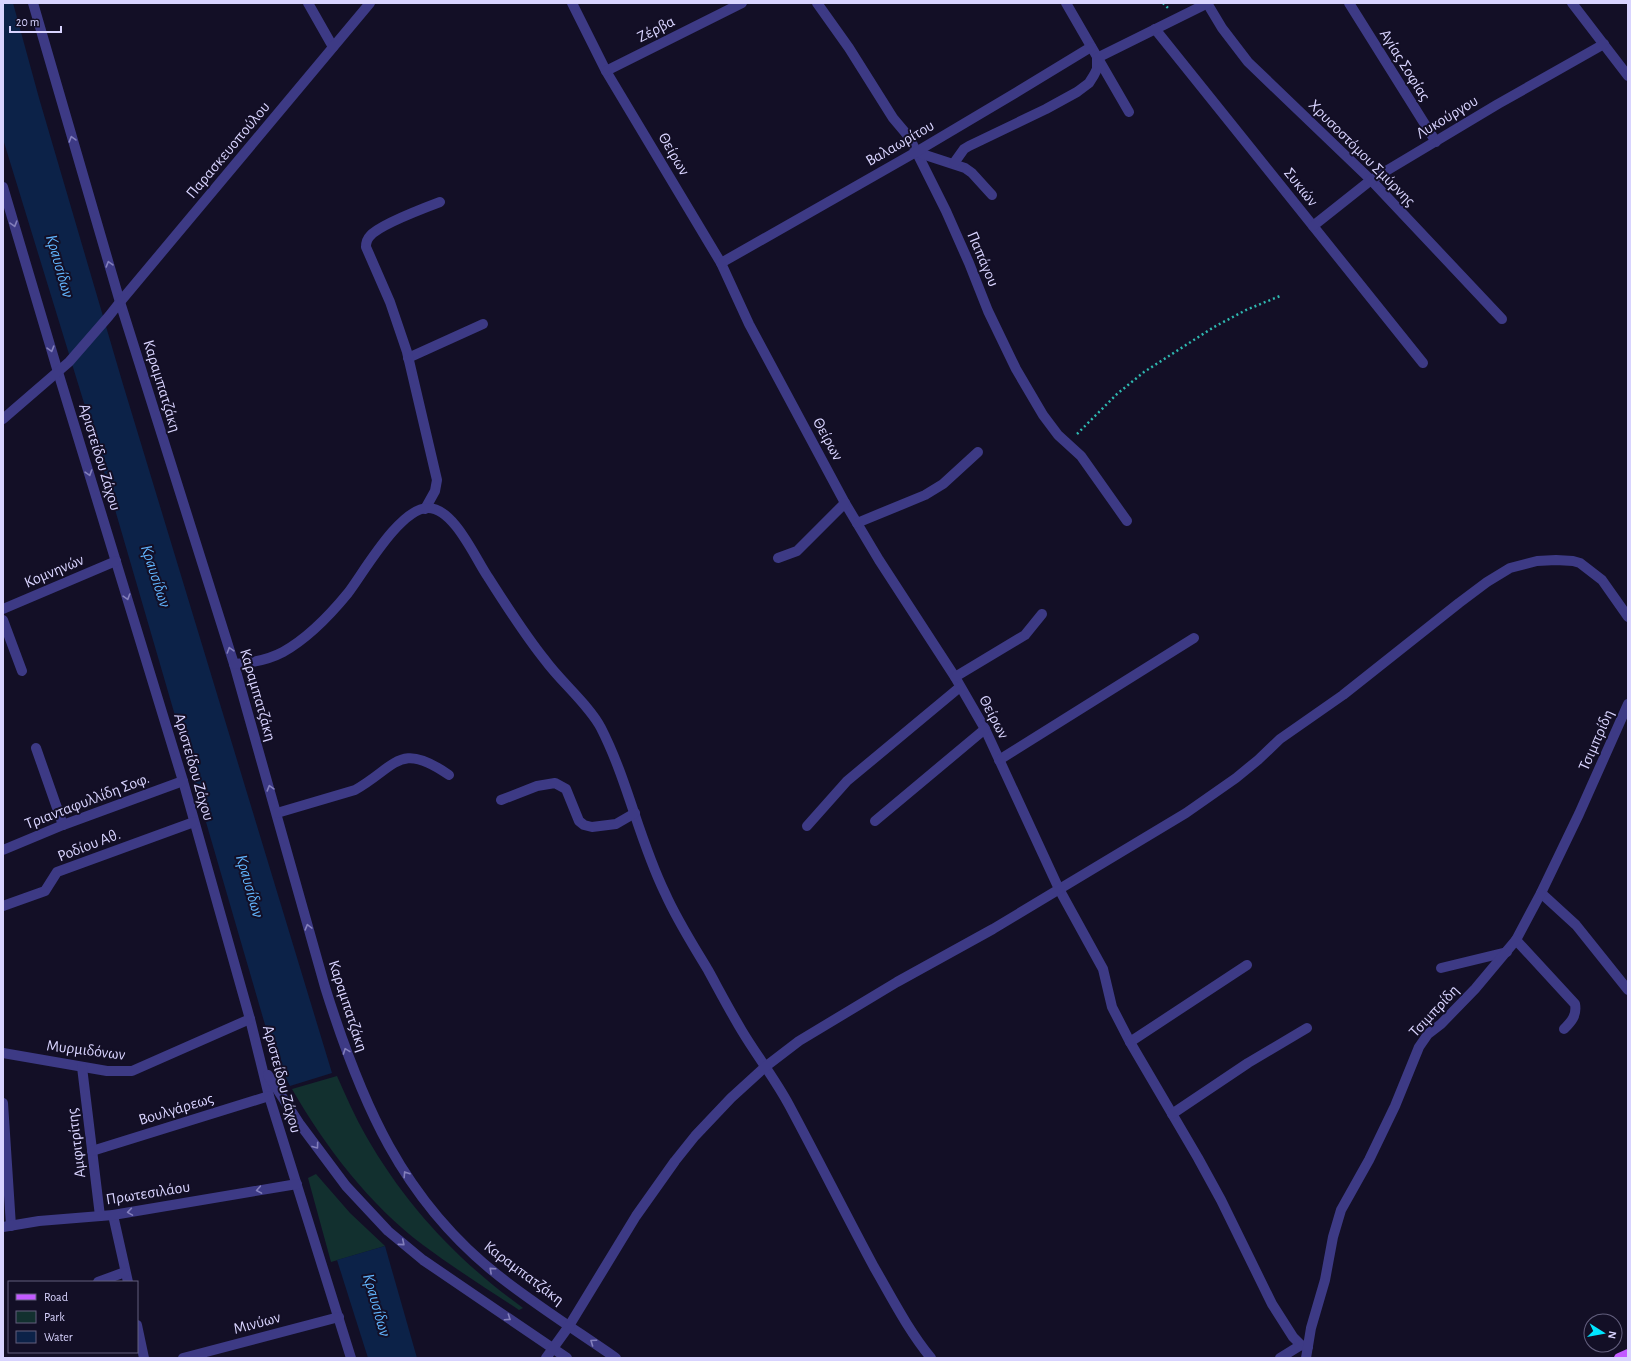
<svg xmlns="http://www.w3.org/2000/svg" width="1631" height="1361" viewBox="0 0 1631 1361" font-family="'Alegreya Sans',sans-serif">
<rect width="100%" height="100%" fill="#130f26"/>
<!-- green -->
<g fill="#12302f">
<path d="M337,1076C346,1096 355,1117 366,1136C406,1206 458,1261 523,1308L519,1310C487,1289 454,1268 423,1245C369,1204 326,1148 292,1089Z"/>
<polygon points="316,1174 350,1213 385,1246 331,1262 308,1178"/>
</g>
<!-- water -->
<g fill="#0c2248">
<polygon points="3,3 13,3 39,98 122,381 332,1073 290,1086 276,1057 268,1035 84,403 3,139"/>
<polygon points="385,1246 417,1358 368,1358 337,1260"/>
</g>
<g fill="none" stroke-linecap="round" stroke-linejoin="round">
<!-- path -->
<g stroke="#2fb8b0" stroke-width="2.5" stroke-dasharray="2 3" stroke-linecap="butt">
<polyline points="1163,3 1168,8"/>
<polyline points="1077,434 1117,394 1144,372 1214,327 1246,310 1280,296"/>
</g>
<!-- minor -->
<g stroke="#3d3a85" stroke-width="10">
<path d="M33,3L120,302L234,664L325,987C361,1102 402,1200 499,1276C536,1305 577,1331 616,1358"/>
<polyline points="308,3 333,47"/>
<polyline points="572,3 606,71 721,263 749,324 845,503 879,560 955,677 985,729 1059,889 1103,969 1112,1007 1130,1042 1198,1158 1221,1200 1272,1304 1293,1337 1301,1345 1308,1347"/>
<polyline points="817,3 849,48 893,118 909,137 946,211 969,263 988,311 1016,369 1043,415 1058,435 1081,456 1127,521"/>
<polyline points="1066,3 1129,112"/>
<polyline points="1207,3 1222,28 1248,62 1371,180 1502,319"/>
<polyline points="1349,3 1436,142"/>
<polyline points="1572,3 1628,76"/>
<polyline points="1155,29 1423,363"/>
<polyline points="606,71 742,3"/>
<polyline points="916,152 965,168 972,173 992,195"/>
<polyline points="954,163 964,149 969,146 1046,109 1077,92 1089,83 1094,75 1097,69 1097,58 1208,3"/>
<polyline points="3,187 58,372 183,781 250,1019 269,1096 351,1358"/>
<polyline points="1313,226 1371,180 1498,104 1604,44"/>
<polyline points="721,263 916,152 1017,92 1091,47"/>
<polyline points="408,358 483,324"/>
<polyline points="3,419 69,362 109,316 120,302 370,3"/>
<path d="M425,509L435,491L437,480L407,352L390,302L366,247C366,243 367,239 370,236C379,225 424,208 440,202"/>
<polyline points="857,523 925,495 943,484 978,452"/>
<polyline points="778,558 797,551 845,503"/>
<polyline points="3,609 116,561"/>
<polyline points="3,620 22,671"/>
<path d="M234,664C251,663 268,660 283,652C308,638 330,615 348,593C364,572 400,508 428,508C454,508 475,558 488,577C506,605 524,634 545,660C561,682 589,705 601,728C628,781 639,840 665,893C677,920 693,945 708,970C719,990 730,1011 742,1031C757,1056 775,1079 789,1105C818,1159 845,1213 874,1267C892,1298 908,1330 931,1358"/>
<polyline points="955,677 1025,635 1042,614"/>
<polyline points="36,748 63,825"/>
<polyline points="999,760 1194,638"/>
<polyline points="501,800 537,786 555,783 566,789 579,821 584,825 592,827 616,824 635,813"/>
<path d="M277,813L355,790C396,767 399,740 449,775"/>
<polyline points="875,821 985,729"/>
<polyline points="807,826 847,781 960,687"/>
<polyline points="3,850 63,825 183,781"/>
<polyline points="1541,893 1576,925 1628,990"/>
<polyline points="3,906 45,891 57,872 194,822"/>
<path d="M1516,940L1575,1004C1577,1015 1572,1021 1564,1029"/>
<polyline points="1441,968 1507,952"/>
<polyline points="1130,1042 1247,965"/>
<polyline points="3,1053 107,1071 132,1071 250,1019"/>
<polyline points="82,1067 100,1216"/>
<polyline points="268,1075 299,1123 346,1186 388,1231 423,1260 567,1358"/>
<polyline points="3,1103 11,1226"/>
<polyline points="1172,1114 1248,1063 1307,1028"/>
<polyline points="92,1151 269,1096"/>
<polyline points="113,1215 128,1282"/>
<polyline points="3,1227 39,1221 113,1215 297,1184"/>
<polyline points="98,1282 125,1272"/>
<polyline points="137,1325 144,1358"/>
<polyline points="183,1358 339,1317"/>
<polyline points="546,1358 569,1326 636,1216 675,1161 695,1136 731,1098 765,1067 799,1041 897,982 993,929 1186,813 1236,778 1258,760 1280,739 1343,695 1459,603 1487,582 1510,568 1537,561 1556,560 1573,561 1580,563 1602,580 1628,617"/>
<polyline points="1280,1358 1301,1345"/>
<polyline points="1306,1358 1311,1328 1325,1280 1333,1237 1341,1210 1369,1160 1395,1106 1419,1047 1428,1034 1441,1024 1475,989 1516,940 1541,893 1579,814 1628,704"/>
</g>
<!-- major -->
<polyline stroke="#c25bff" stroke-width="10" points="1619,1358 1628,1354"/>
</g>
<!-- one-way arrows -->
<defs><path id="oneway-chevron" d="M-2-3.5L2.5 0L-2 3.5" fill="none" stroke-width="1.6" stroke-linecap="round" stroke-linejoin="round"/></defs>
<g stroke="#837fbc">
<use href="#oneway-chevron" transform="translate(72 139) rotate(-106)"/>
<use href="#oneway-chevron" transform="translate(14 224) rotate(74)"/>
<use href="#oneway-chevron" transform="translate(109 264) rotate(-106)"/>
<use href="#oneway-chevron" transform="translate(51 349) rotate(74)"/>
<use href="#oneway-chevron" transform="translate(89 473) rotate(73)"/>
<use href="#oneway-chevron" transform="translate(127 597) rotate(73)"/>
<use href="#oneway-chevron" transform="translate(230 650) rotate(-107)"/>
<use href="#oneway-chevron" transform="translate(270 788) rotate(-106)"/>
<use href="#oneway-chevron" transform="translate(308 927) rotate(-105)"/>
<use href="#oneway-chevron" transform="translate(346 1051) rotate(-110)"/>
<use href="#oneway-chevron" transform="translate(316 1146) rotate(54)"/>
<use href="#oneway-chevron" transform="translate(406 1174) rotate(-123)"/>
<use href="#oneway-chevron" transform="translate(259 1190) rotate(170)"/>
<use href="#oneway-chevron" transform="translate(130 1212) rotate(171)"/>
<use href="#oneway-chevron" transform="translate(402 1243) rotate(40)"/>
<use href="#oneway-chevron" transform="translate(492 1270) rotate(-138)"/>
<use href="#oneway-chevron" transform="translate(508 1318) rotate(34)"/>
<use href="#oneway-chevron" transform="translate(593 1342) rotate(-145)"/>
</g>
<g text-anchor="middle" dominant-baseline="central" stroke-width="4" stroke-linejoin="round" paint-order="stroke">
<!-- street labels -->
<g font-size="16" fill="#d9d4ff" stroke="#130f26">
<text transform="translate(656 29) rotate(-27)">Ζέρβα</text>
<text transform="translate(1405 65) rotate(58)">Αγίας Σοφίας</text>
<text transform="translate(1447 117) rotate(-31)">Λυκούργου</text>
<text transform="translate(900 143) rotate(-30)">Βαλαωρίτου</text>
<text transform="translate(228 150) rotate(-50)">Παρασκευοπούλου</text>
<text transform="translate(1362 153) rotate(45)">Χρυσοστόμου Σμύρνης</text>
<text transform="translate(674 154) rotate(60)">Θείρων</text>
<text transform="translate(1301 187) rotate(51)">Συκιών</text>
<text transform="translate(983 259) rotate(67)">Παπάγου</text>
<text transform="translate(162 386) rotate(73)">Καραμπατζάκη</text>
<text transform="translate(828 439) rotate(61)">Θείρων</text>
<text transform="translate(100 457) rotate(73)">Αριστείδου Ζάχου</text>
<text transform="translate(54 571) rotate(-23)">Κομνηνών</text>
<text transform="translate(258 695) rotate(74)">Καραμπατζάκη</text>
<text transform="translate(994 717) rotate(62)">Θείρων</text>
<text transform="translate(1596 740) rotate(-66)">Τσιμπρίδη</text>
<text transform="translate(194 767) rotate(74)">Αριστείδου Ζάχου</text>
<text transform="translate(87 801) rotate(-21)">Τριανταφυλλίδη Σοφ.</text>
<text transform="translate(89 845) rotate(-21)">Ροδίου Αθ.</text>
<text transform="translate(348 1006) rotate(72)">Καραμπατζάκη</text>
<text transform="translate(1434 1011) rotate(-47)">Τσιμπρίδη</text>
<text transform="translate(86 1050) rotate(7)">Μυρμιδόνων</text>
<text transform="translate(282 1079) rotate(75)">Αριστείδου Ζάχου</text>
<text transform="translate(176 1109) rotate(-17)">Βουλγάρεως</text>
<text transform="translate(76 1143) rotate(-97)">Αμφιτρίτης</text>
<text transform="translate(148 1193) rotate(-9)">Πρωτεσιλάου</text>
<text transform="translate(524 1273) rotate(37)">Καραμπατζάκη</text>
<text transform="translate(257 1323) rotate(-15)">Μινύων</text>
</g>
<!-- water labels -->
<g font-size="17" font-style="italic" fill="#62b6ff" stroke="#130f26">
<text transform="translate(60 266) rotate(74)">Κραυσίδων</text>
<text transform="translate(156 576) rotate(72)">Κραυσίδων</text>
<text transform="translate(250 886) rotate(74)">Κραυσίδων</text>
<text transform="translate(377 1305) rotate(74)">Κραυσίδων</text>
</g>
</g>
<!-- border -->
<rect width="1631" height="1361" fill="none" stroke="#d9d4ff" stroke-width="8"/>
<!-- legend -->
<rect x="8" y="1281" width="130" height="72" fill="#130f26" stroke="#625e7d"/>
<rect x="16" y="1294" width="20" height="6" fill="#c25bff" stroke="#625e7d"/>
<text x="44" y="1301" font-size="12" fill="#d9d4ff">Road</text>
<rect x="16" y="1311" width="20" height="12" fill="#12302f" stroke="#625e7d"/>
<text x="44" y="1321" font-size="12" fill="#d9d4ff">Park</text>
<rect x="16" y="1331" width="20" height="12" fill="#0c2248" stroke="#625e7d"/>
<text x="44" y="1341" font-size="12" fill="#d9d4ff">Water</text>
<!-- north arrow -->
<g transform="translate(1603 1333) rotate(101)"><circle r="19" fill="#130f26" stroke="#625e7d"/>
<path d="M0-3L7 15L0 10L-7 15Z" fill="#00e5ff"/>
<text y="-6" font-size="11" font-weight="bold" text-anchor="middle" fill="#d9d4ff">N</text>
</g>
<!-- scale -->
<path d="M10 26v6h51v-6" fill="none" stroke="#d9d4ff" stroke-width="2"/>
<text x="16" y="26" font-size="12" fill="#d9d4ff" stroke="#130f26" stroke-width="3" paint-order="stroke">20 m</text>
</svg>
